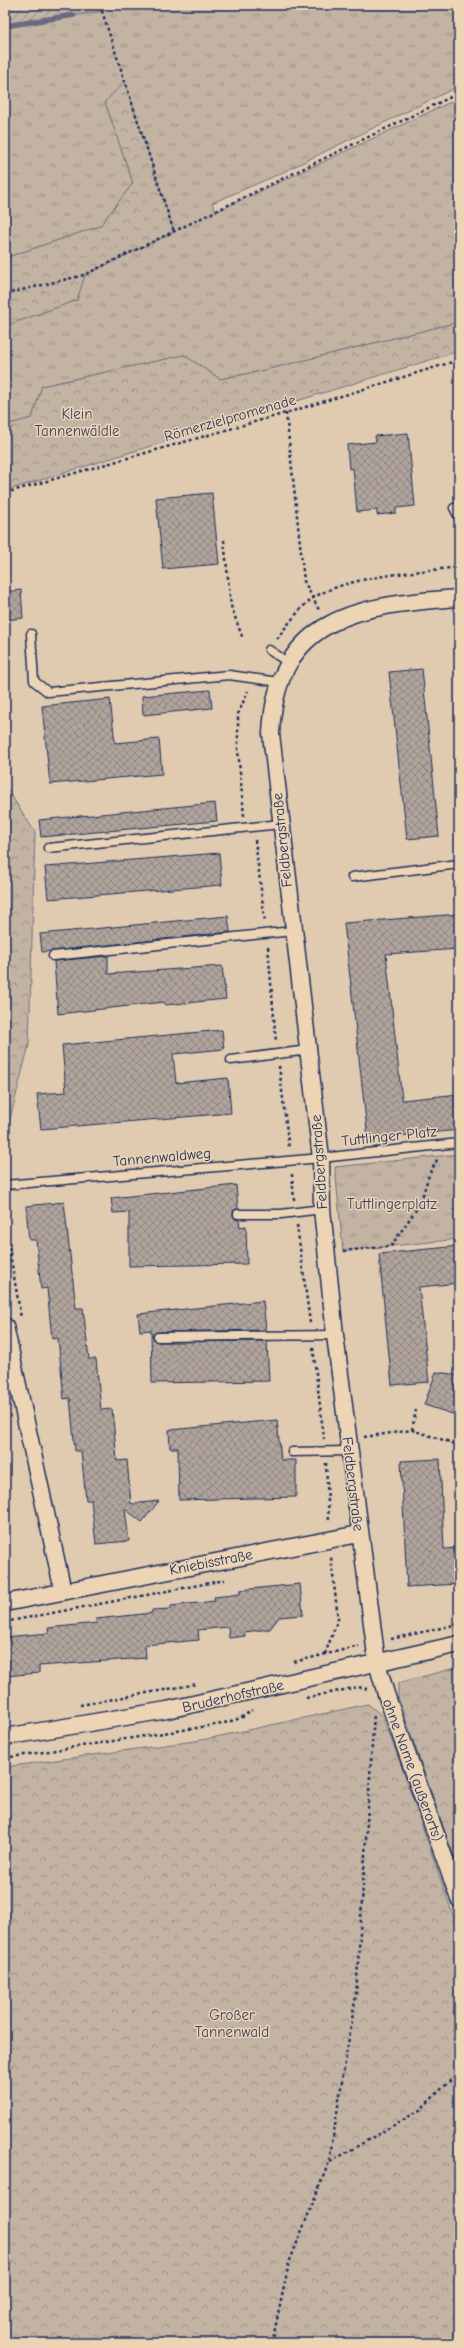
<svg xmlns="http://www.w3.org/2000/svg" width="464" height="2348" viewBox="0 0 464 2348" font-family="'Comic Neue',sans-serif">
<defs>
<pattern id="grass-tufts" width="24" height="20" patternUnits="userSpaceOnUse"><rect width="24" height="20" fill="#c3b3a3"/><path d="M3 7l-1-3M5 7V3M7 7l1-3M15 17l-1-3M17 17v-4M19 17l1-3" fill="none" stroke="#9e9288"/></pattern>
<pattern id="forest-crowns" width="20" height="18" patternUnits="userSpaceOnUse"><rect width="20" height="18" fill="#c3b3a3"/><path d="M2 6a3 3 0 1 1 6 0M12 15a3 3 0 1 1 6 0" fill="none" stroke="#9e9288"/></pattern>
<pattern id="garden-furrows" width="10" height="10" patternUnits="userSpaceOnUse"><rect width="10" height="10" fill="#c3b3a3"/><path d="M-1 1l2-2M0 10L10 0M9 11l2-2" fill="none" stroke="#9e9288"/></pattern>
<pattern id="building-cross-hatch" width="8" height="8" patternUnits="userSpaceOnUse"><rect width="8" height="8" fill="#b0a49c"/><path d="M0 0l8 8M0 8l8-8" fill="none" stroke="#8e8682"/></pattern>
</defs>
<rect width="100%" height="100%" fill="#e0cab0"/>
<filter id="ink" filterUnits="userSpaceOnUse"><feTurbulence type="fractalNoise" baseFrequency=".025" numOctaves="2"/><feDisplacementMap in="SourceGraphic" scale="8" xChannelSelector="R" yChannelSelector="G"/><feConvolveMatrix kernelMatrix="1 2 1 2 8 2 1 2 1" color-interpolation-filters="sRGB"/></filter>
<g filter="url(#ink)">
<!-- grass -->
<g fill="url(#grass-tufts)" stroke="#6f7180">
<polygon points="101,5 459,5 459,86 277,175 212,203 216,212 459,98 459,322 261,371 220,379 184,355 42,386 32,418 5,425 5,326 77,300 84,275 174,232 105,102 133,183 100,226 5,258 5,26 102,11"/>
<polygon points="459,1154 459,1239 343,1251 335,1167"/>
</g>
<!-- forest -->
<g fill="url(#forest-crowns)" stroke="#6f7180">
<polygon points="125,81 174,232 85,275 77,300 5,326 5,258 100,226 133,183 105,102"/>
<polygon points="459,322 459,351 5,491 5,425 32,418 42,386 184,355 220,379 261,371"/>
<polygon points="5,786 35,832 29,1045 5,1138"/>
<polygon points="459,1667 459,1872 398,1697 398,1683"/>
<polygon points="368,1704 382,1716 399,1759 459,1933 459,2343 5,2343 5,1767 202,1740"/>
</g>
<!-- garden -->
<polygon fill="url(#garden-furrows)" stroke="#6f7180" points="5,5 100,5 102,11 5,26"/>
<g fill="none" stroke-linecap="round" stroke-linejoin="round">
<!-- stream -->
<polyline stroke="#696c7e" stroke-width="5.5" points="5,26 74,15"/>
</g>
<!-- building -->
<g fill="url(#building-cross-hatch)" stroke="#1b2f5e">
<polygon points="408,433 415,506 396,508 396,513 377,515 377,510 357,512 353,468 349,469 347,445 376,442 375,436"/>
<polygon points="212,493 219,564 163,569 156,498"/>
<polygon points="21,590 23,618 5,620 5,592"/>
<polygon points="422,669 439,836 407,839 389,672"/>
<polygon points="210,690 212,708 143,715 142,696"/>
<polygon points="110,699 115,743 159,739 162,774 50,784 42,706"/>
<polygon points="215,803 217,821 41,837 39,820"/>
<polygon points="219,853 222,885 48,899 45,867"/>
<polygon points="459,914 459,949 386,954 402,1100 459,1094 459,1130 368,1139 344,923"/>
<polygon points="228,916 230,932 42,952 40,934"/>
<polygon points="108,956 108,974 222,966 226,999 165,1005 164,1002 58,1014 54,961"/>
<polygon points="222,1030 224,1049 173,1054 176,1083 228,1078 231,1113 41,1129 37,1094 66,1092 62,1045"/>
<polygon points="236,1185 238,1208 233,1211 233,1214 235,1219 239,1220 240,1227 246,1226 247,1264 129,1266 129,1212 113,1213 111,1198"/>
<polygon points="64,1202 76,1308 83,1308 89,1359 96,1359 101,1410 112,1409 117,1461 127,1460 131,1504 159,1501 142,1522 125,1509 129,1541 96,1544 91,1500 86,1500 81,1451 75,1451 70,1398 64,1399 58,1338 52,1339 47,1288 41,1289 36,1240 29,1240 26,1206"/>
<polygon points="459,1246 459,1283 419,1287 429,1382 392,1385 379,1254"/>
<polygon points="263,1301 266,1330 158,1332 153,1334 153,1337 158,1342 267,1341 269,1381 152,1383 151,1330 140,1331 138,1314"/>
<polygon points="436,1372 459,1375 459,1416 424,1405"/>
<polygon points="277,1420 281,1460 296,1460 296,1497 179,1500 178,1448 170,1448 169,1430"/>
<polygon points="440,1459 444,1549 459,1548 459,1584 407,1587 401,1461"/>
<polygon points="300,1584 303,1615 279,1617 270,1629 244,1632 245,1636 229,1638 228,1627 198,1630 199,1640 145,1645 146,1658 39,1666 39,1673 5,1676 5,1637 49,1633 48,1628 97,1623 96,1619 152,1613 152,1610 171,1609 171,1606 215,1601 214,1597 240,1594 240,1590"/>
</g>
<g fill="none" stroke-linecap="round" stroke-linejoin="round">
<!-- lane casing -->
<g stroke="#1b2f5e" stroke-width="11">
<g id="lane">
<polyline points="454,508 459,517"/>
<polyline points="31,634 34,681 48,692 229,675 279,682"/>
<polyline points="269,650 289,663"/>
<polyline points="48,848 281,824"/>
<polyline points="352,877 459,864"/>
<polyline points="53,956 293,931"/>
<polyline points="231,1060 308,1050"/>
<polyline points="5,1185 321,1158 459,1143"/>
<polyline points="238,1214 281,1214 322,1209"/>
<polyline points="158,1337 335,1335"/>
<polyline points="292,1452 349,1451"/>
</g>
</g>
<!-- street casing -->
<g stroke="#1b2f5e" stroke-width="19">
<g id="street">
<path d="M459,598C361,605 276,615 271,734L321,1158L322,1209L335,1335L377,1663L386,1694L459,1899"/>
<polyline points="5,1326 63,1591"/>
<polyline points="5,1603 359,1534"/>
<polyline points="5,1737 167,1710 459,1644"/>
</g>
</g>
<!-- path -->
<g stroke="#1b2f5e" stroke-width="2.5" stroke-dasharray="3 3" stroke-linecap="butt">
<polyline points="100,5 174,232"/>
<polyline points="5,294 84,275 459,93"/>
<polyline points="286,413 304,581 320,612"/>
<polyline points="5,493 286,413 459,360"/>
<polyline points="224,540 231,606 243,639"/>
<path d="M277,639C285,628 301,606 313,598C347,576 418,572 459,567"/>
<polyline points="244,816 238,750 238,714 248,691"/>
<polyline points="255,840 265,922"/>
<polyline points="268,947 276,1042"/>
<polyline points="5,996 7,1032 5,1042"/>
<polyline points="279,1066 289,1149"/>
<polyline points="292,1174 294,1200"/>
<polyline points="5,1224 21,1318"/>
<polyline points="297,1225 310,1323"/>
<polyline points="343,1251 391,1246 420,1204 429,1175 438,1158"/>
<polyline points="313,1348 324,1439"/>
<polyline points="412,1430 416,1410"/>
<polyline points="364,1437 412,1430 459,1445"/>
<polyline points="326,1463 329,1522"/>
<polyline points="5,1622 225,1580"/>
<polyline points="391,1639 459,1624"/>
<polyline points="325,1654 338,1619 331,1557"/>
<polyline points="294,1662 359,1646"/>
<polyline points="306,1698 358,1687 367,1689"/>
<polyline points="80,1705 197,1684"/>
<polyline points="5,1758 221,1724 241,1718 252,1710"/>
<polyline points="330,2162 420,2110 459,2072"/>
<polyline points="272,2343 289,2263 329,2162 356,1995 374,1714"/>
</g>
<!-- lane -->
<use href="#lane" stroke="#edd4b5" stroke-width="8"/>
<!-- street -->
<use href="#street" stroke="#edd4b5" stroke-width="16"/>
</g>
</g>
<g text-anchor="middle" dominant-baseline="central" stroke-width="3" stroke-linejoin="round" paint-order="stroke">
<!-- park labels -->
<g font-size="15" fill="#344368" stroke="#edd4b5">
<text x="77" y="414">Klein<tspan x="77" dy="17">Tannenwäldle</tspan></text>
<text x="392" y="1204">Tuttlingerplatz</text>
<text x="232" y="2015">Großer<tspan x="232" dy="17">Tannenwald</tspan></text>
</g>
<!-- street labels -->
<g font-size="15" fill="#1b2f5e" stroke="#edd4b5">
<text transform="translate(230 418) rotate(-16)">Römerzielpromenade</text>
<text transform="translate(282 840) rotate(-96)">Feldbergstraße</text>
<text transform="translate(389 1136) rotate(-6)">Tuttlinger Platz</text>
<text transform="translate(162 1157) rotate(-5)">Tannenwaldweg</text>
<text transform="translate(319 1162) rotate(-94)">Feldbergstraße</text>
<text transform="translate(353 1484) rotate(83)">Feldbergstraße</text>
<text transform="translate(211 1562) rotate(-11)">Kniebisstraße</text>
<text transform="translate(233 1696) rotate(-13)">Bruderhofstraße</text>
<text transform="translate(413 1770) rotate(70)">ohne Name (außerorts)</text>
</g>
</g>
<!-- margin -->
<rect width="464" height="2348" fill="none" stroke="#edd4b5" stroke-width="20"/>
<rect x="10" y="10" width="444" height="2328" fill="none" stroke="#1b2f5e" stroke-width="1.5" filter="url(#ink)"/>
</svg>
